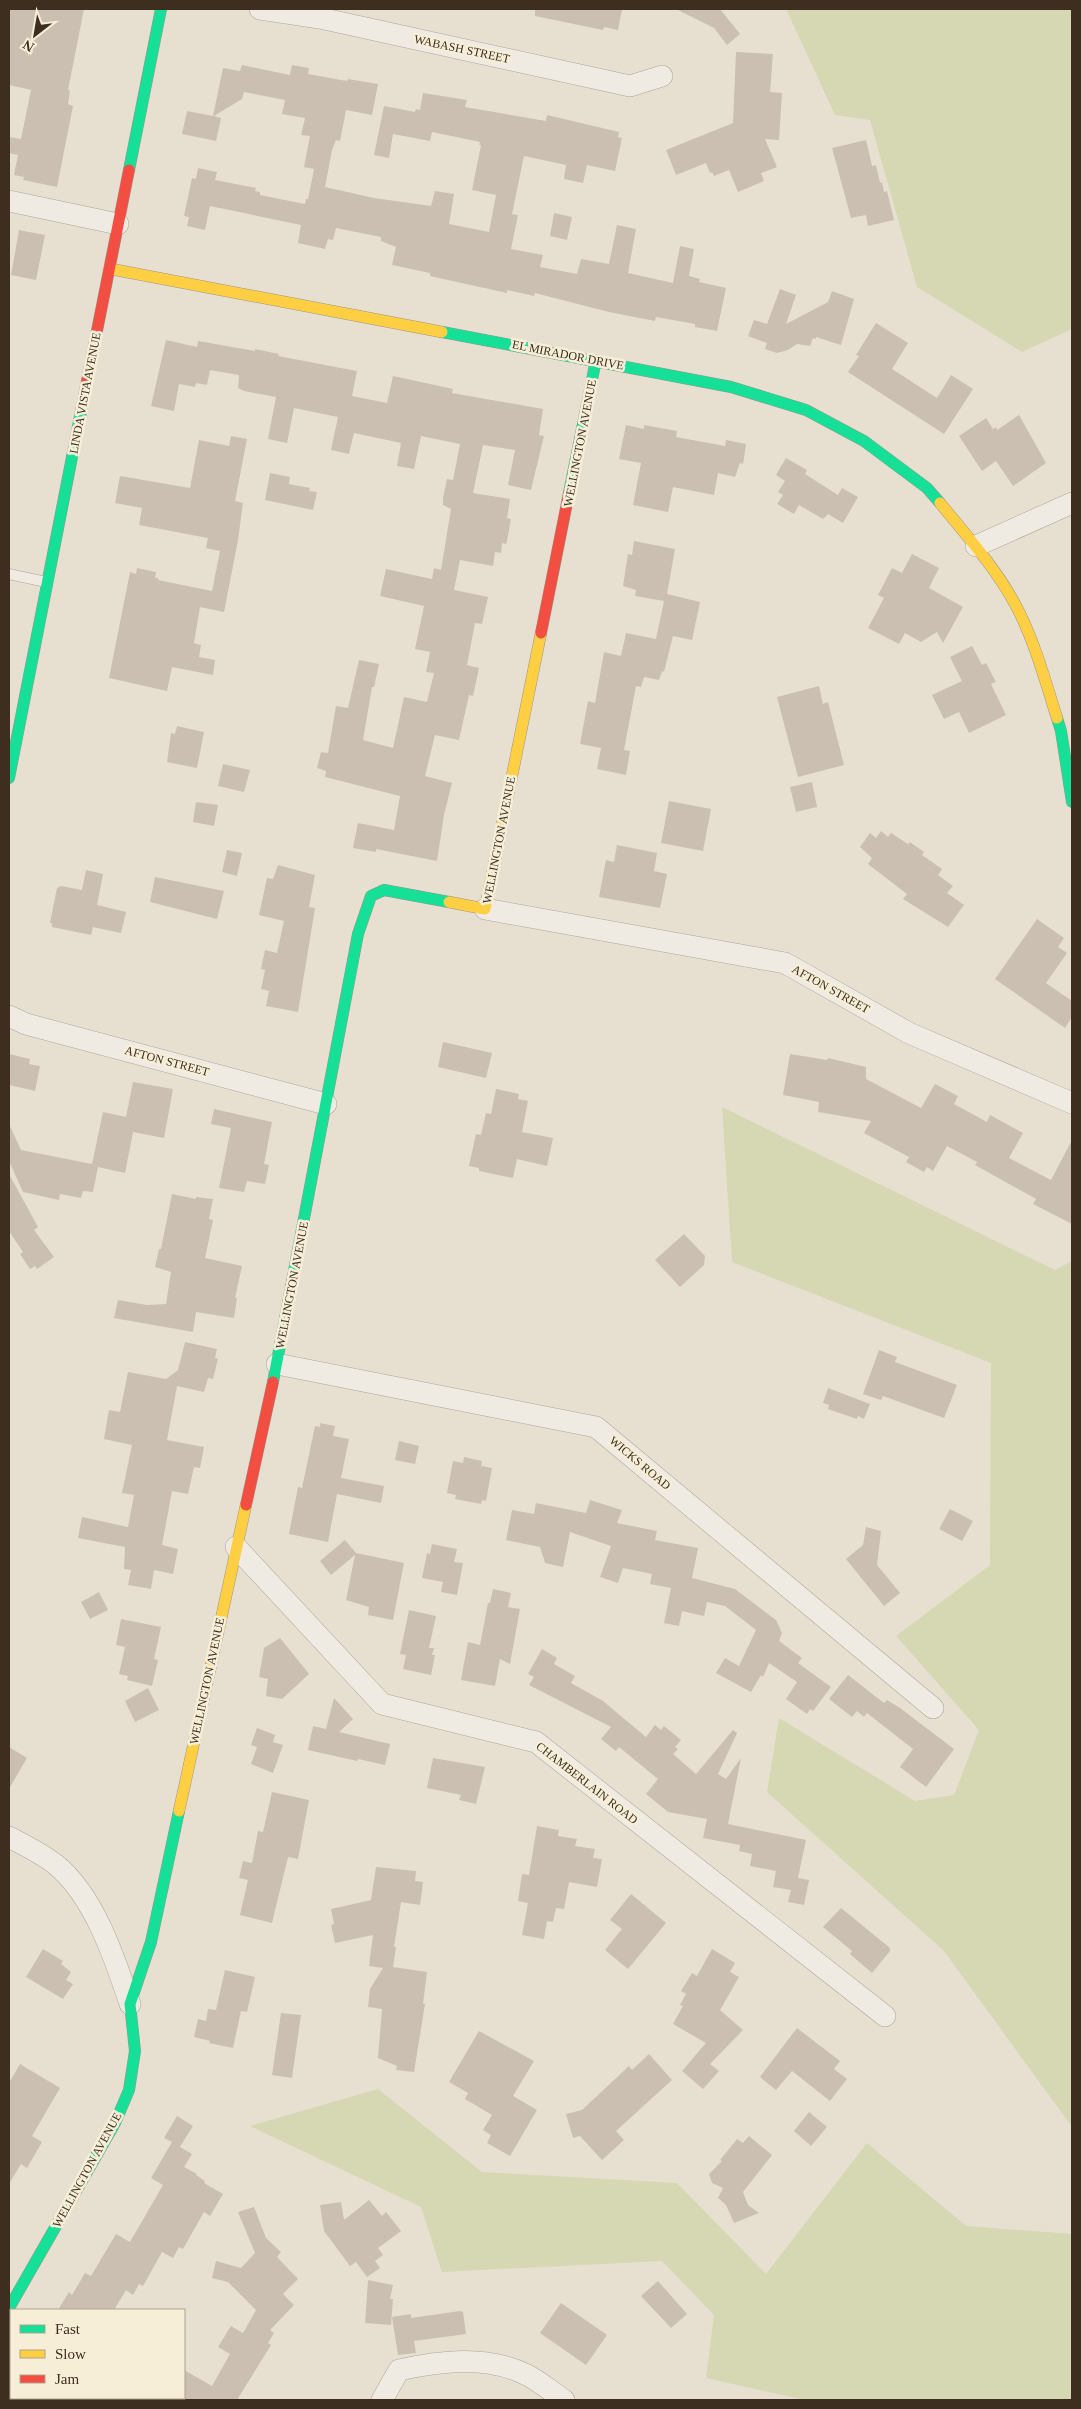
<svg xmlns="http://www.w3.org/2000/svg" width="1081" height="2409" viewBox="0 0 1081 2409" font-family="Georgia,serif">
<rect width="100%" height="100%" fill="#e7e0d1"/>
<!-- green -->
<g fill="#d6d7b3">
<polygon points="786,9 1072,9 1072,329 1022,352 917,287 870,120 835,115"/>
<polygon points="722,1107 1055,1270 1072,1261 1072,2127 944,1951 767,1792 779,1718 915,1801 954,1795 979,1730 896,1636 990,1565 991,1363 732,1262"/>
<polygon points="378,2089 482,2172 677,2183 766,2274 867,2143 966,2226 1072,2234 1072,2400 805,2400 706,2378 714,2315 662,2261 442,2272 421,2207 250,2126"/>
</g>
<!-- building -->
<g fill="#cbbfb2">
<polygon points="9,9 84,9 68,90 70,90 68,104 73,106 57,187 23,180 24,177 14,175 18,155 9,153 9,137 21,139 31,90 9,85"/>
<polygon points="535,9 622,9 618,30 604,27 603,30 535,16"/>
<polygon points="676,9 720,9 740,34 727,45 714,28"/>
<polygon points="736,52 773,54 770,92 782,93 779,140 765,139 777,167 761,173 764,181 738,192 729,170 714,176 712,172 710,173 706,163 676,175 666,150 733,123"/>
<polygon points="242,65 290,75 292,65 309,68 308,74 347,81 348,79 378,84 372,115 346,110 340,141 336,140 332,150 325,187 374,198 431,206 435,191 454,194 449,224 489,232 496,195 472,190 481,145 479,145 480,142 432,132 430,141 393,134 389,158 374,155 384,106 415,112 416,109 420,110 423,93 467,100 465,107 546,121 547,115 619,132 618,137 622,138 615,171 587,165 583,183 564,179 566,165 524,156 512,214 518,215 511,249 543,255 540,267 577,274 581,259 609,264 617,225 636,229 628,273 673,283 680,246 694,249 689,276 700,279 699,282 726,288 717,331 695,327 695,324 656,317 655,321 609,312 535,293 534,296 507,290 507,293 430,276 430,273 392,265 396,247 381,241 381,237 336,228 333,240 328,239 325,249 298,243 301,225 210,206 205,230 187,226 189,217 184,216 192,178 196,179 198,168 217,172 215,180 256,188 255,191 260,192 260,195 305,204 306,199 308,199 314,169 304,167 310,136 301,135 305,118 282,114 285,100 244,92 242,99 214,116 221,118 216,141 182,134 187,111 213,116 223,68 240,71"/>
<polygon points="866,140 872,166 876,165 880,183 882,182 884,192 887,191 894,220 868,226 866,215 851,218 832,148"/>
<polygon points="554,213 572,217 567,240 550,236"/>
<polygon points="19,230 45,235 36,280 11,275"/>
<polygon points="780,289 796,295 786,324 828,302 832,291 854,299 841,345 816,337 816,339 813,338 810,346 797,344 788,350 777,353 765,349 767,343 748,336 754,320 767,324"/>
<polygon points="876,323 908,343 892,369 937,398 951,375 973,389 944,434 848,372 859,356 856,355"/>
<polygon points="166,340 197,347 198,341 255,351 255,349 279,354 278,356 357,371 352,396 387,403 393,376 453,389 452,393 543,409 539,435 544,436 531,490 508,485 515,450 483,445 473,493 510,499 507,518 511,519 507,541 506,544 502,543 501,553 495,552 493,566 460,560 454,590 488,597 482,624 475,623 467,665 479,668 473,696 469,695 459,740 435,735 425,776 452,783 444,815 437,861 376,849 376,852 353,848 358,823 394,830 400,796 325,777 326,771 317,768 321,752 328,753 336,706 348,708 359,660 379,664 374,687 372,687 363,740 393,748 404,697 427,702 434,673 426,672 430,652 415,649 424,606 380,596 386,569 432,579 434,568 441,570 451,509 443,505 443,498 447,479 453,480 460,444 421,436 414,469 397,466 401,443 354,433 349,454 331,450 338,417 294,408 287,443 268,439 276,397 244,391 238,388 239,375 210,370 207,385 196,383 195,387 179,384 174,411 151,406"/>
<polygon points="1019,415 1046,463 1013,486 996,461 982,471 959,436 986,418 993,429 996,427 997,430"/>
<polygon points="626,425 644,429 644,425 677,431 676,437 725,446 726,440 746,444 743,464 740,463 735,477 718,473 714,495 673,487 668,512 633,505 641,463 619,459"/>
<polygon points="231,436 247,439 235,501 243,503 238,540 224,612 200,607 194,643 201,645 199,657 215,660 213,675 172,667 167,691 109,678 130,572 136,574 137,568 156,572 155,578 158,578 158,580 212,591 220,551 206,548 208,538 139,525 142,508 115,503 120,476 190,488 199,440 229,446"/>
<polygon points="786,458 807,470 805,474 838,495 842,488 858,497 843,523 828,514 823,519 799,505 794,514 777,504 783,495 778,492 785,481 776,475"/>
<polygon points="270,473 290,477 289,484 310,488 309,491 317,492 313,510 265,500"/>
<polygon points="634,541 675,549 667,594 700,602 692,640 673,636 664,672 662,671 659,680 644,677 641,687 636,686 624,750 630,751 626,775 597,769 601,748 580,744 588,701 595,703 604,652 621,656 626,633 656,639 664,601 635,596 636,590 623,586 628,554 632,555"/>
<polygon points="912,554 939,568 929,588 963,607 943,643 937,632 921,642 905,633 899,644 868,628 884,598 878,595 892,568 902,573"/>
<polygon points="972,646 982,665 986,663 996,682 991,684 1006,715 969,733 959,712 944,719 932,695 962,681 950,657"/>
<polygon points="819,686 823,704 828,702 844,765 798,777 777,697"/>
<polygon points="177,726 204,732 197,768 167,762 171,733 175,734"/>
<polygon points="223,764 250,770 244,792 218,786"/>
<polygon points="812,782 817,807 796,812 790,787"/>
<polygon points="669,801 711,809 703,851 661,843"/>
<polygon points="196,802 218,805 214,826 193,822"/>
<polygon points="881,831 888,837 891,833 908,844 910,842 924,852 922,855 942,869 938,875 953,886 947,893 964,905 948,927 903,899 907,894 868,864 872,858 860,847 870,833 876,838"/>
<polygon points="617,845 657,853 654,871 667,874 660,908 599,897 606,860 614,862"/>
<polygon points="227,850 242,853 237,876 222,872"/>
<polygon points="278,865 315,875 309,907 315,908 298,1012 266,1006 269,991 261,989 265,970 261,969 265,950 277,953 284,921 259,915 267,878 273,879"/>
<polygon points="86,870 103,874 97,905 126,912 121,933 93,927 91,935 52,927 52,923 50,923 57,888 61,886 82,890"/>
<polygon points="155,877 224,891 217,919 150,902"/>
<polygon points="1037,919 1064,938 1058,947 1067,953 1046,983 1072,1001 1072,1017 1065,1028 995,979"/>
<polygon points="443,1042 492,1053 486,1078 438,1067"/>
<polygon points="9,1054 30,1059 29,1064 40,1066 35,1091 9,1085"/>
<polygon points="790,1054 827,1060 828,1058 866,1067 866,1079 921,1108 935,1084 958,1096 954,1104 987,1122 990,1115 1023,1133 1009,1158 1051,1180 1072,1140 1072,1224 1033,1204 1036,1199 975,1165 977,1162 947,1146 933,1171 927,1167 924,1172 906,1162 909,1157 864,1133 871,1121 818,1112 819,1102 783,1095"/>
<polygon points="133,1082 173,1089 164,1138 133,1132 125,1173 98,1167 93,1192 83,1191 81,1198 60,1194 59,1200 23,1192 9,1161 9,1124 21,1150 92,1164 103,1112 126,1117"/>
<polygon points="496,1089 519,1094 518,1099 528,1101 522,1132 553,1138 547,1166 517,1159 513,1178 479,1171 479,1168 469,1166 476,1134 481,1135 486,1113 491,1114"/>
<polygon points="214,1109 272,1122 264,1164 269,1165 265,1184 247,1181 244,1192 219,1188 231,1128 211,1124"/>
<polygon points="9,1174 38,1227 34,1230 54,1257 37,1269 35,1266 30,1269 20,1254 23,1252 9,1231"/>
<polygon points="172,1194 196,1199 196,1197 213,1199 209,1219 213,1220 205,1258 242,1266 235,1298 237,1298 234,1318 196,1312 193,1332 114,1318 118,1300 147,1305 166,1304 171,1272 155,1267 159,1249 161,1249"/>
<polygon points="684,1234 705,1256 704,1265 680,1287 655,1260"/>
<polygon points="185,1342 217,1349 215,1358 218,1359 213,1379 208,1378 204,1392 177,1386 167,1440 204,1447 200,1468 194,1467 188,1494 172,1491 162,1545 178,1549 173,1574 154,1570 151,1589 128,1585 131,1570 124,1569 125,1547 78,1538 82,1517 128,1527 134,1495 122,1493 132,1445 104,1439 109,1410 120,1412 128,1372 166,1379 178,1370"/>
<polygon points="879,1350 897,1357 895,1362 957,1385 944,1418 883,1396 881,1400 863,1394"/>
<polygon points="828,1388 870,1404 864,1419 858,1416 857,1419 828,1409 829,1405 823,1403"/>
<polygon points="320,1423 335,1426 333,1436 349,1439 341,1478 384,1486 381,1503 337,1494 328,1542 289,1534 298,1487 302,1488 315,1426 320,1427"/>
<polygon points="399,1441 419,1446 415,1464 395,1460"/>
<polygon points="464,1457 482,1461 481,1466 492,1468 486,1501 482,1500 481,1504 455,1499 456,1495 447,1493 453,1461 463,1463"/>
<polygon points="590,1500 622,1510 617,1523 657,1531 655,1540 698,1548 692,1578 735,1589 776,1620 782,1633 779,1641 802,1658 798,1663 831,1687 813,1711 810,1709 807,1714 786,1699 797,1682 769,1663 763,1677 761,1675 751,1692 716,1673 725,1658 739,1666 756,1630 725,1606 707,1602 704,1616 682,1611 679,1626 664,1623 671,1588 650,1584 652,1574 623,1568 618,1583 600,1577 611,1546 570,1532 563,1567 545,1563 540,1547 506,1540 512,1510 534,1514 536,1503 586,1513"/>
<polygon points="950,1509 973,1521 962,1541 939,1529"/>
<polygon points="866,1527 881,1531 877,1565 900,1593 884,1606 846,1559 863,1545"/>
<polygon points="345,1540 356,1553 404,1563 393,1620 368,1615 369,1607 346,1600 355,1555 331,1575 320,1561"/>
<polygon points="432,1544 457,1549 454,1562 463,1563 457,1595 441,1592 443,1582 422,1578 427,1553 430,1554"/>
<polygon points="493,1589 511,1593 508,1607 520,1609 510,1664 500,1659 495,1686 461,1680 468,1642 480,1645 488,1603 490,1603"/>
<polygon points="99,1592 108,1610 90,1619 81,1602"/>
<polygon points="409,1610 436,1616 429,1648 434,1648 432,1655 435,1655 431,1675 403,1669 406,1655 400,1654"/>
<polygon points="121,1619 161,1627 154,1659 158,1660 152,1686 127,1680 128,1676 119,1674 125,1647 116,1645"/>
<polygon points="280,1638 309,1674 282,1699 266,1696 268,1679 259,1677 264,1648"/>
<polygon points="542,1649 557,1658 554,1664 575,1676 571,1683 603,1701 646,1737 655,1725 661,1730 664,1726 681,1740 675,1747 678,1749 673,1754 696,1774 733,1730 737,1733 718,1774 726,1779 741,1758 728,1824 806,1840 798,1878 809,1880 804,1905 788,1902 791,1890 773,1887 776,1871 750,1866 752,1854 739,1851 740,1845 703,1838 707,1819 668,1812 646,1794 658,1779 619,1747 616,1751 601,1739 611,1727 529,1685 534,1677 528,1674"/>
<polygon points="848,1675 884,1703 887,1700 900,1708 954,1749 926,1787 900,1767 913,1749 867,1713 864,1717 857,1711 852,1717 829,1699"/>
<polygon points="148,1688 159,1710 135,1722 125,1701"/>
<polygon points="334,1698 353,1719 339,1732 390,1744 385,1765 358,1759 357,1761 308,1750 313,1726 326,1729"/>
<polygon points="257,1728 275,1735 273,1742 283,1745 273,1773 251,1764 257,1747 251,1745"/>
<polygon points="9,1747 27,1758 9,1789"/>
<polygon points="433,1758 485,1767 476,1804 459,1800 461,1795 427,1788"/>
<polygon points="272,1792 309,1800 298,1859 288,1857 272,1923 240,1915 248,1880 239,1878 243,1861 252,1863 258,1831 263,1832"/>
<polygon points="537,1826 559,1830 558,1836 577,1839 575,1846 595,1849 593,1858 602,1859 597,1887 569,1882 564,1909 556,1908 553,1922 547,1921 544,1939 522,1935 528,1903 518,1901 522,1874 529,1875"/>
<polygon points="376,1867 416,1871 415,1881 423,1882 420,1905 401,1902 394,1947 396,1947 393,1967 427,1972 423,2004 425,2004 414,2072 396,2070 397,2066 378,2058 382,2009 368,2007 370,1989 383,1968 369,1966 373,1935 335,1943 331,1925 334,1924 331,1909 371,1900"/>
<polygon points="631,1894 666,1923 628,1969 605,1950 622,1929 610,1920"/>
<polygon points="841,1908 890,1948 890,1951 872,1973 850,1954 852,1951 823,1927"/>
<polygon points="43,1949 63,1961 61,1964 71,1972 66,1980 73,1984 63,1999 26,1977"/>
<polygon points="712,1949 735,1963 730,1972 739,1977 720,2010 743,2030 710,2064 719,2071 703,2089 682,2071 706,2043 673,2024 683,2006 680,2005 686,1994 681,1991 692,1973 697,1976"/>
<polygon points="225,1970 255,1977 247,2012 241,2011 233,2048 209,2043 210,2041 194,2037 198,2019 206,2021 208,2009 216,2010"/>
<polygon points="281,2013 301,2015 292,2078 272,2075"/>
<polygon points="797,2028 840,2061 834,2069 847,2079 830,2101 792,2071 776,2090 760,2077"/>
<polygon points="479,2031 534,2061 513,2096 537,2110 510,2156 487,2143 491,2135 483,2130 492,2115 465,2099 468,2093 449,2082"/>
<polygon points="649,2054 672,2080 616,2131 624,2140 602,2160 580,2136 573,2138 566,2114 582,2110 629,2066 632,2070"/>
<polygon points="20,2064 60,2088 32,2136 42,2142 27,2168 21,2164 9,2184 9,2083"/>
<polygon points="809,2112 827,2127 811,2146 794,2131"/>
<polygon points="177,2116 193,2126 180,2147 192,2154 184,2167 197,2174 196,2175 205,2181 204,2183 223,2194 210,2216 204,2212 183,2249 179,2247 173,2258 162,2252 143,2286 139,2284 133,2295 126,2290 114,2310 58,2310 69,2292 72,2295 85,2273 91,2276 116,2234 130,2242 163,2185 151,2178 172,2142 164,2138"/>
<polygon points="749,2136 772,2155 743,2192 748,2205 759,2213 734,2223 726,2205 718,2198 723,2188 712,2183 709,2174 722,2161 720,2160 737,2139 743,2143"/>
<polygon points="369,2200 382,2216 386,2212 401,2231 378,2248 383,2255 375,2261 380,2268 367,2277 356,2262 350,2266 324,2231 320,2205 341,2202 344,2220"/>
<polygon points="254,2207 266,2238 281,2252 277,2257 298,2279 283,2294 294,2305 270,2330 274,2333 268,2343 271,2345 237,2400 184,2400 184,2370 212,2386 230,2354 218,2347 231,2326 243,2333 256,2310 228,2282 212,2278 216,2261 241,2268 255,2253 238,2212"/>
<polygon points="368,2280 393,2285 390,2299 393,2299 391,2325 365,2323"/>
<polygon points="658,2281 687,2314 671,2328 641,2296"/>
<polygon points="561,2303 607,2335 586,2365 540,2333"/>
<polygon points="460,2311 463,2312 466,2334 414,2341 416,2353 398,2355 392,2317 411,2314 411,2318"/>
</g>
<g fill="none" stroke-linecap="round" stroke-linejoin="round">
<!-- lane casing -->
<g stroke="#ada599" stroke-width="11">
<polyline id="lane" points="9,574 46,582"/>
</g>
<!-- street casing -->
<g stroke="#ada599" stroke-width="22">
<g id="street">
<polyline points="260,9 320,18 630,86 662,76"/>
<polyline points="9,201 118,224"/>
<polyline points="976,546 1072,503"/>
<polyline points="485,909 785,963 909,1033 1072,1103"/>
<polyline points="9,1016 26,1024 326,1104"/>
<polyline points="277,1364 596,1427 933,1708"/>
<polyline points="236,1547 382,1704 536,1742 885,2016"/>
<path d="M9,1837C24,1845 41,1853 55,1864C94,1895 115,1959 130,2004"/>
<path d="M382,2400L399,2370C440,2361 485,2355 525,2374C538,2380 552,2392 564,2400"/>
</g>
</g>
<!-- fast casing -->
<g stroke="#9c958a" stroke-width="12">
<g id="fast">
<polyline points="129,170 161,9"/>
<polyline points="442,332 731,387 806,410 864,441 927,488 940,503"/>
<polyline points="569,493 596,360"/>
<polyline points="1057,718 1061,731 1072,802"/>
<polyline points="9,778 84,396"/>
<polyline points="273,1382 358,934 371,896 384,890 449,902"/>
<polyline points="9,2308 115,2123 129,2090 135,2051 130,2004 151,1942 179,1811"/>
</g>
</g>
<!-- slow casing -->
<g stroke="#9c958a" stroke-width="12">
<g id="slow">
<polyline points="111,269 442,332"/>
<path d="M940,503C966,535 995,567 1015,604C1034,639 1045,680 1057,718"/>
<polyline points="449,902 485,909 541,633"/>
<polyline points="179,1811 246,1505"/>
</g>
</g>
<!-- jam casing -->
<g stroke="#9c958a" stroke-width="12">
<g id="jam">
<polyline points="84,396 129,170"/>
<polyline points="541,633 569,493"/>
<polyline points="246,1505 273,1382"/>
</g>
</g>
<!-- lane -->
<use href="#lane" stroke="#efebe3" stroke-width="10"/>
<!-- street -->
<use href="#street" stroke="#efebe3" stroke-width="21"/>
<!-- fast -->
<use href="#fast" stroke="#16e098" stroke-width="11"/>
<!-- slow -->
<use href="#slow" stroke="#ffcf43" stroke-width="11"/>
<!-- jam -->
<use href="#jam" stroke="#f24e42" stroke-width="11"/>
</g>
<g text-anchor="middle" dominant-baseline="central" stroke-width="5" stroke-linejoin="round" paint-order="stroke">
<!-- street labels -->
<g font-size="12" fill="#3d2e20" stroke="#f7eed8">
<text transform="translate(462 49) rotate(12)">WABASH STREET</text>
<text transform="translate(568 355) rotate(11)">EL MIRADOR DRIVE</text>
<text transform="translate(85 393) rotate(-79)">LINDA VISTA AVENUE</text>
<text transform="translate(580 443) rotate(-79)">WELLINGTON AVENUE</text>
<text transform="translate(499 840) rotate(-79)">WELLINGTON AVENUE</text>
<text transform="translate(831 989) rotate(29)">AFTON STREET</text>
<text transform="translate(167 1061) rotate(15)">AFTON STREET</text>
<text transform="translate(292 1285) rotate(-79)">WELLINGTON AVENUE</text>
<text transform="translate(640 1463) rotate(40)">WICKS ROAD</text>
<text transform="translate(207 1681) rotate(-78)">WELLINGTON AVENUE</text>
<text transform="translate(587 1783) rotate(38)">CHAMBERLAIN ROAD</text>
<text transform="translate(87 2170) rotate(-61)">WELLINGTON AVENUE</text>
</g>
</g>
<!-- border -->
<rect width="1081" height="2409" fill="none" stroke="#3d2e20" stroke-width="20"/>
<!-- legend -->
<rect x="10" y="2309" width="175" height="90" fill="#f7eed8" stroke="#ada18e"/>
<rect x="20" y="2325" width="25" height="8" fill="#16e098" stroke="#ada18e"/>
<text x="55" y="2334" font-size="15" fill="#3d2e20">Fast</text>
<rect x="20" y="2350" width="25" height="8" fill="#ffcf43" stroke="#ada18e"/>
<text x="55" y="2359" font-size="15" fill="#3d2e20">Slow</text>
<rect x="20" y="2375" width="25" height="8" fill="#f24e42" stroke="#ada18e"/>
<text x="55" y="2384" font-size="15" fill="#3d2e20">Jam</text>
<!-- north arrow -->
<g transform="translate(35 35) rotate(211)" stroke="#f7eed8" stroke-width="4" paint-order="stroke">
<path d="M0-4L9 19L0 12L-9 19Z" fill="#3d2e20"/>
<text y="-8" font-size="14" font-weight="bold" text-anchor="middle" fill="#3d2e20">N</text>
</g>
</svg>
